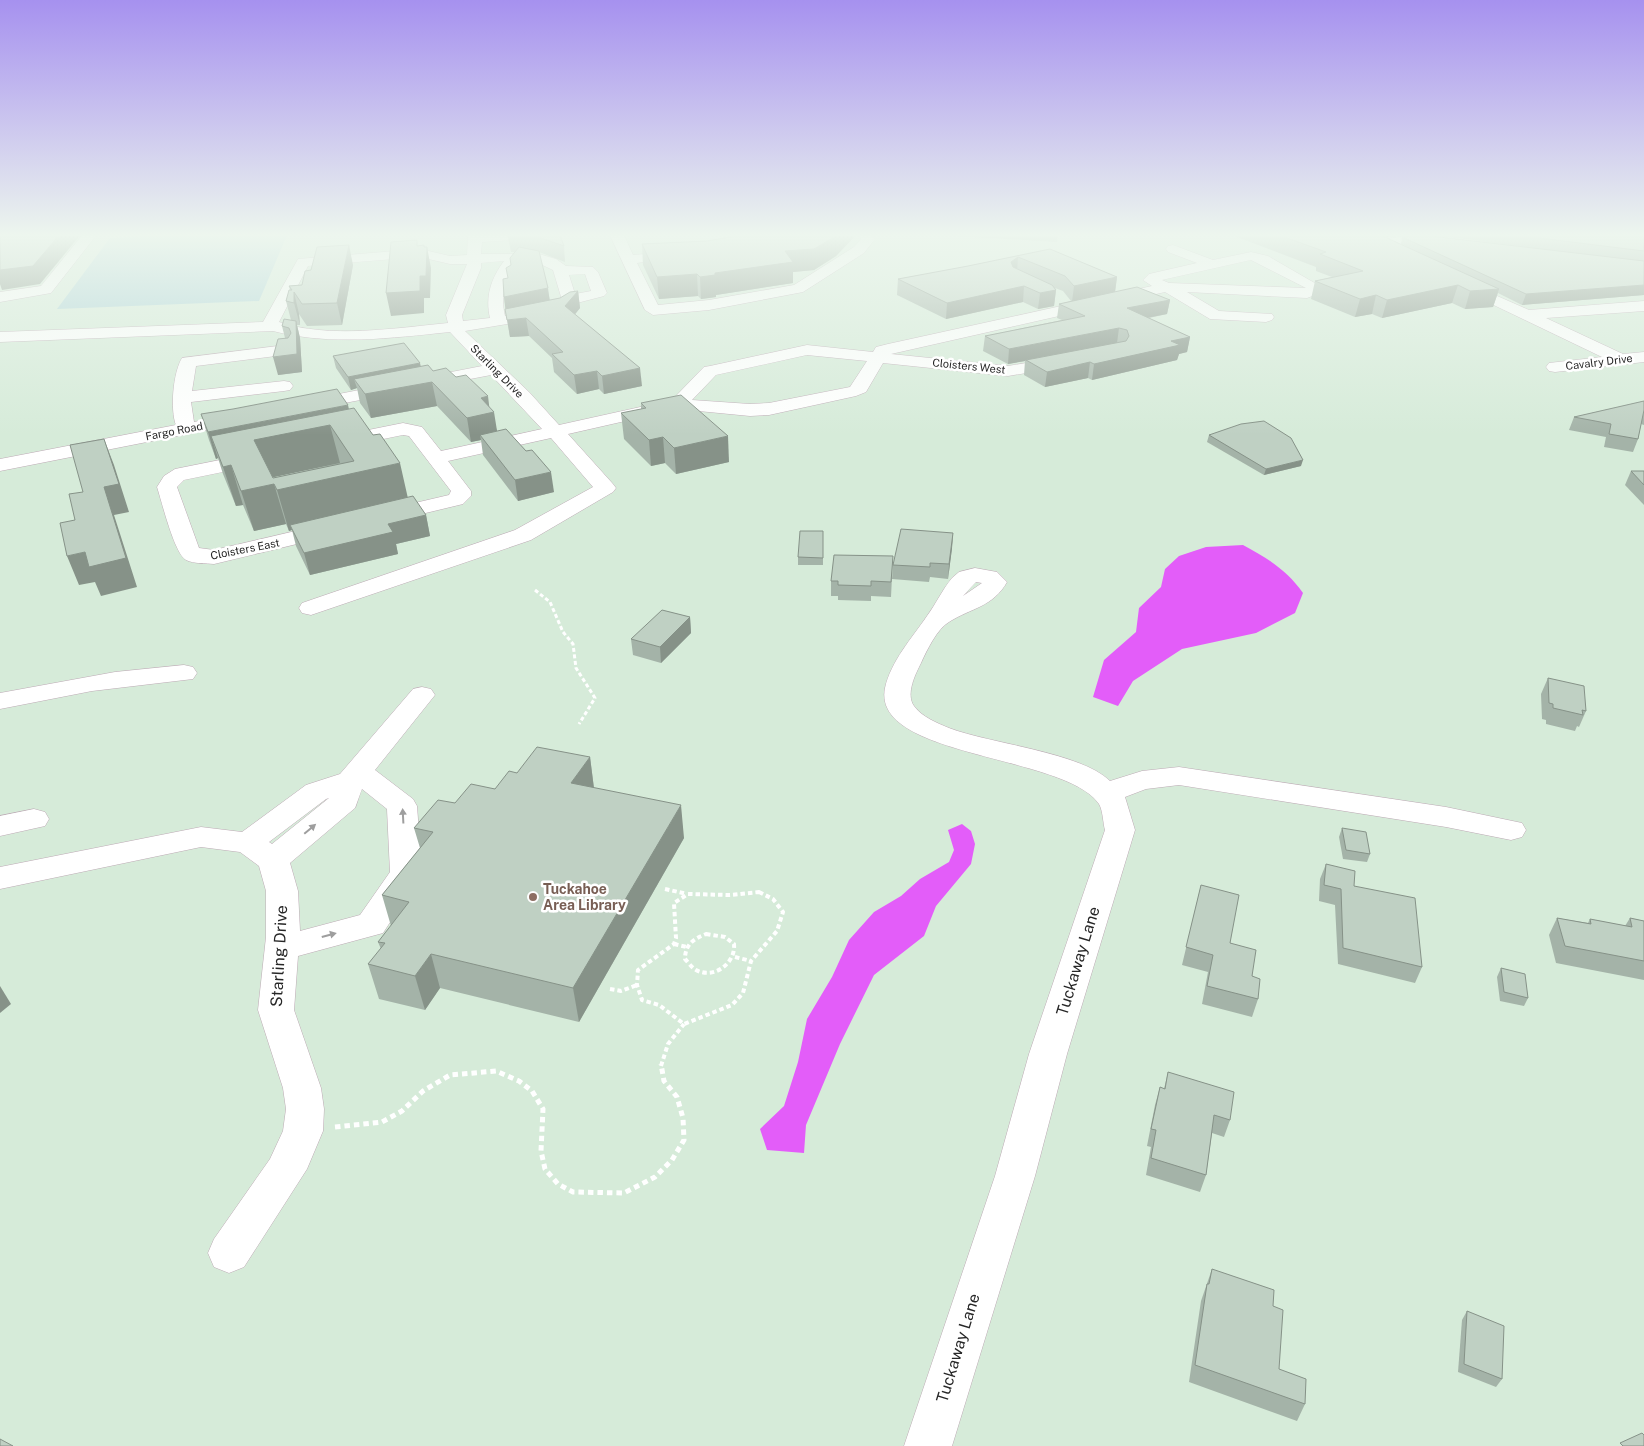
<svg xmlns="http://www.w3.org/2000/svg" width="1644" height="1446" viewBox="0 0 1644 1446" font-family="'Public Sans',sans-serif">
<rect width="100%" height="100%" fill="#d6ebd9"/>
<!-- cemetery -->
<polygon fill="#abd2d7" points="201,233 288,233 259,301 57,309 110,238"/>
<!-- water -->
<g fill="#e35df9">
<path d="M1243,545C1267,558 1287,570 1303,593L1295,613L1256,633L1182,649L1133,681L1118,706L1093,697L1104,660L1136,632L1139,608L1161,587L1165,569L1179,556L1206,547Z"/>
<polygon points="962,824 971,831 975,844 971,864 936,906 924,936 874,975 840,1044 806,1125 804,1153 767,1150 760,1129 784,1106 798,1062 807,1019 832,977 849,940 874,912 901,896 920,879 949,862 954,850 948,830"/>
</g>
<g fill="none" stroke-linecap="round" stroke-linejoin="round">
<!-- minor casing -->
<g stroke="#bdaab5" stroke-width="1">
<g id="minor">
<polygon points="84,233 98,233 51,293 0,302 0,292 41,286"/>
<path d="M468,233H565L558,237L482,242L481,254H539L556,259L566,266L593,267L598,272L607,293L604,296L577,303L562,313L537,319L465,331L529,392L559,425L672,400L704,367L710,366L807,345L873,352L876,347L888,344L1152,286L1143,280L1149,274L1197,263L1168,252L1166,249L1168,246L1173,245L1213,260L1251,252L1268,256L1325,289L1323,292L1307,298L1187,292L1219,311L1272,314L1274,317L1272,320L1266,322L1210,319L1165,292L891,354L1008,366L1062,357L1068,358L1071,362L1068,366L1008,376L883,363L866,392L856,396L769,415L750,416L678,409L568,434L613,484L616,488L613,492L531,540L311,615L302,613L299,608L302,603L515,530L593,487L551,438L448,461L471,491V496L463,504L214,564C206,563 194,564 186,560C174,553 162,502 157,487L164,476L175,469L403,423L422,427L441,451L542,429L491,375L308,410L302,409L299,405L302,401L308,400L482,366L450,332C391,338 331,346 273,331L0,342V332L263,322L298,259L420,249L450,256L467,255ZM420,257L450,264H467L446,315L448,323C396,328 329,339 279,322L308,266ZM1251,260L1306,288L1169,283L1162,280ZM504,261C491,278 485,297 490,318L463,321L462,315L481,268V263ZM521,261L538,263L553,270L562,300L551,306L505,316C500,296 505,275 521,261ZM585,274L591,291L575,294L569,275ZM807,355L867,361L850,387L769,403L750,404L692,400L716,375ZM403,435L409,436L451,491L449,495L214,550L199,548L177,487L184,480Z"/>
<polygon points="609,233 623,233 633,255 645,254 652,258 650,261 637,263 658,305 709,300 794,285 854,247 861,239 855,233 869,233 875,239 864,253 803,292 709,310 653,315 645,310"/>
<polygon points="1419,235 1444,239 1446,242 1439,246 1419,243 1376,248 1369,244 1376,240"/>
<polygon points="1461,280 1529,310 1644,301 1644,311 1546,318 1623,354 1644,352 1644,362 1555,372 1549,371 1546,367 1549,363 1602,357 1456,287 1454,284"/>
<path d="M286,345L292,346L294,350L292,354L196,366L192,391L284,381L290,382L293,386L290,390L284,391L191,402L194,422L241,412L248,414L250,418L248,422L0,471V459L176,425C170,410 173,372 182,358Z"/>
<path d="M975,568L997,572L1007,582C993,607 971,608 949,622C937,629 927,650 921,663C916,673 905,694 914,706C922,717 937,723 949,728C991,744 1080,752 1110,781L1142,771L1179,767L1446,807L1522,823L1526,830L1522,837L1511,840L1446,827L1179,785L1146,789L1125,797L1135,830L1067,1054L1035,1176L952,1446H904L995,1176L1029,1054L1105,830C1103,823 1103,811 1099,804C1065,754 871,758 885,688C891,661 912,638 927,616C936,604 942,590 952,578L959,572ZM976,582L982,583L963,596Z"/>
<polygon points="184,665 193,667 197,673 193,679 92,691 0,709 0,693 115,672"/>
<path d="M422,687L431,689L435,695L375,770L413,799L417,806L422,873L383,933L298,956L294,1010L321,1088L324,1109L323,1131L307,1169L244,1267L229,1273L214,1267L208,1253L214,1239L270,1159L283,1131L286,1109L283,1088L258,1010L266,937V891L259,866L240,852L201,847L0,889V867L201,827L242,832L306,785L340,774L413,689ZM362,789L387,809L390,872L360,915L300,931L298,891L290,863L355,808ZM329,798L272,844L269,842L326,799Z"/>
<polygon points="34,809 45,812 49,819 45,826 0,836 0,816"/>
</g>
</g>
<!-- path-far2 -->
<polyline stroke="#fff" stroke-width="3" stroke-dasharray="4 2.5" stroke-linecap="butt" points="535,590 550,602 563,632 573,644 576,668 595,698 579,724"/>
<!-- path-far1 -->
<g stroke="#fff" stroke-width="4" stroke-dasharray="4.5 3" stroke-linecap="butt">
<polyline points="665,889 687,894"/>
<polygon points="759,892 773,899 783,912 777,931 751,961 743,993 732,1005 684,1024 659,1005 642,1000 637,985 638,970 674,944 676,938 674,903 688,894 730,895"/>
<path d="M706,934L725,937L734,944C736,962 715,980 696,970C692,968 688,962 685,959C685,945 693,939 706,934Z"/>
<polyline points="674,944 687,947"/>
<polyline points="735,957 751,961"/>
<polyline points="610,989 621,991 637,985"/>
<polyline points="661,1066 668,1044 684,1024"/>
</g>
<!-- path -->
<polyline stroke="#fff" stroke-width="5" stroke-dasharray="5.5 4" stroke-linecap="butt" points="335,1127 382,1122 402,1111 423,1091 450,1075 496,1071 519,1081 532,1091 543,1109 541,1151 545,1169 558,1184 573,1192 624,1193 655,1177 672,1160 684,1140 683,1118 677,1097 664,1081 661,1064"/>
<!-- minor -->
<use href="#minor" fill="#fff" fill-rule="evenodd"/>
</g>
<!-- wall -->
<g fill="#a4b3a8" fill-rule="evenodd">
<polygon points="507,233 559,233 564,246 565,262 539,252 550,300 560,298 578,291 580,308 575,314 642,386 604,394 599,389 577,394 554,372 552,358 529,336 510,337 504,297 511,265 515,252 511,252"/>
<polygon points="939,233 1058,233 1057,242 939,235"/>
<path d="M1238,233H1644V295L1522,305L1498,293L1493,307L1465,309L1452,303L1382,318L1372,314L1355,317L1311,299L1315,281L1332,277L1316,271V267L1237,237ZM1419,233L1549,250L1402,237L1401,244L1386,237Z"/>
<polygon points="855,236 836,256 814,270 793,272 793,283 716,295 716,297 709,298 701,299 698,296 659,299 643,265 642,244"/>
<polygon points="1050,249 1117,277 1115,292 1170,300 1167,314 1149,318 1190,337 1187,352 1179,354 1177,360 1092,380 1088,378 1045,387 1024,375 1025,361 1008,364 983,351 985,336 1062,320 1057,318 1059,304 1071,301 1063,291 1055,288 1056,290 1054,306 1038,309 1023,302 946,319 897,295 898,279 968,266"/>
<polygon points="353,265 342,325 307,326 299,314 300,325 297,325 300,338 302,372 278,375 285,338 282,326 291,320 286,301 290,290 289,286 302,285"/>
<polygon points="333,356 421,366 433,371 456,377 489,407 497,431 554,492 518,501 483,455 481,440 471,442 437,406 371,418 360,403 357,388 351,390 336,368"/>
<polygon points="1644,401 1644,425 1641,424 1638,439 1633,452 1604,447 1606,437 1569,430 1574,417"/>
<polygon points="641,403 729,462 676,474 665,463 651,466 624,439 621,413 641,409"/>
<path d="M349,409L407,497L426,515L430,536L396,544L398,554L310,575L296,546L292,530L289,531L286,524L254,531L243,505L236,506L223,474L218,458L216,459L209,440L201,414ZM340,463L273,478V477Z"/>
<polygon points="1209,435 1301,466 1264,475 1207,442"/>
<polygon points="1631,471 1644,471 1644,505 1625,485"/>
<polygon points="823,531 823,565 798,565 798,557"/>
<polygon points="953,533 952,548 948,579 930,577 929,582 892,579 893,565"/>
<polygon points="893,556 891,597 871,596 871,601 838,600 838,596 831,596 831,581"/>
<polygon points="690,617 691,633 661,663 633,655 631,639"/>
<polygon points="1548,678 1586,711 1579,727 1577,726 1575,731 1546,724 1546,720 1542,719 1541,694"/>
<polygon points="590,757 594,788 684,838 579,1022 440,988 425,1010 379,999 368,964 381,949 378,942 391,926 382,895 420,848 414,828 455,803 495,789 517,773"/>
<polygon points="1342,828 1370,854 1367,862 1343,859 1339,837"/>
<polygon points="1326,864 1354,886 1422,967 1415,983 1338,964 1335,905 1319,901 1320,879"/>
<polygon points="1201,885 1230,943 1252,976 1258,999 1252,1017 1202,1004 1208,972 1182,965"/>
<polygon points="1557,918 1588,923 1590,919 1625,926 1630,918 1644,921 1644,980 1556,963 1549,935"/>
<polygon points="1501,968 1528,998 1524,1006 1500,1001 1497,977"/>
<polygon points="1168,1072 1230,1120 1224,1137 1212,1133 1206,1175 1200,1192 1146,1175 1151,1147 1147,1146 1155,1105 1160,1087 1164,1089"/>
<polygon points="1212,1269 1273,1306 1279,1369 1305,1404 1297,1421 1189,1382 1201,1301"/>
<polygon points="1467,1311 1502,1379 1496,1387 1458,1372 1462,1320"/>
</g>
<!-- shaded-wall -->
<g fill="#869288">
<polygon points="61,233 82,233 40,284 2,290 0,284 0,270"/>
<polygon points="839,233 855,233 855,236 836,256 814,270 793,272 793,283 716,295 716,297 701,299 700,277 785,251"/>
<polygon points="1381,233 1419,233 1379,238"/>
<polygon points="349,245 353,265 342,325 337,303"/>
<polygon points="424,245 427,260 427,247 431,268 430,298 424,298 424,313 391,316 386,293 420,276"/>
<polygon points="1018,257 1017,272 1009,278 1011,262"/>
<polygon points="697,274 698,296 659,299 657,277"/>
<polygon points="1117,277 1115,292 1072,302 1074,286"/>
<polygon points="1458,285 1452,303 1382,318 1387,300"/>
<polygon points="1644,285 1644,295 1522,305 1526,294"/>
<polygon points="1024,286 1023,302 946,319 947,303"/>
<polygon points="548,288 550,304 506,314 504,297"/>
<polygon points="1499,289 1493,307 1465,309 1470,291"/>
<polygon points="1056,290 1054,306 1038,309 1040,293"/>
<polygon points="578,291 580,308 568,323 565,306"/>
<polygon points="294,292 299,314 300,325 294,303"/>
<polygon points="1376,295 1372,314 1355,317 1360,299"/>
<polygon points="1170,300 1167,314 1125,322 1127,308"/>
<polygon points="526,318 529,336 510,337 507,320"/>
<polygon points="296,321 300,338 302,372 278,375 273,357 297,354"/>
<polygon points="1119,328 1117,343 1026,360 1025,361 1008,364 1009,349"/>
<polygon points="1190,337 1187,352 1179,354 1177,360 1092,380 1094,364 1171,341"/>
<polygon points="1090,362 1088,378 1045,387 1047,372"/>
<polygon points="420,363 423,376 354,379 357,388 351,390 348,377"/>
<polygon points="640,368 642,386 604,394 602,376"/>
<polygon points="597,371 599,389 577,394 574,375"/>
<polygon points="432,382 437,406 371,418 365,394"/>
<polygon points="488,396 490,413 494,412 498,437 480,435 481,440 471,442 467,418 481,398"/>
<polygon points="348,405 354,431 330,425 340,463 265,479 211,436 218,458 216,459 208,432"/>
<polygon points="728,436 729,462 676,474 674,448"/>
<polygon points="663,437 665,463 651,466 649,440"/>
<polygon points="104,439 114,465 129,512 114,515 137,587 101,596 95,582 79,585 67,556 85,552 104,487"/>
<polygon points="1303,460 1301,466 1264,475 1266,469"/>
<polygon points="400,463 409,503 290,525 292,530 289,531 277,490"/>
<polygon points="231,465 243,505 236,506 223,467"/>
<polygon points="551,472 554,492 518,501 515,480"/>
<polygon points="274,484 286,524 254,531 241,491"/>
<polygon points="426,515 430,536 396,544 398,554 310,575 304,553 388,524"/>
<polygon points="953,533 952,548 948,579 949,564"/>
<polygon points="690,617 691,633 661,663 660,647"/>
<polygon points="590,757 594,789 571,783"/>
<polygon points="681,805 684,838 579,1022 573,988"/>
<polygon points="431,954 440,988 425,1010 415,976"/>
<polygon points="0,986 11,1004 0,1013"/>
</g>
<!-- building -->
<g fill="#bfd0c3" stroke="#869288" fill-rule="evenodd">
<polygon points="0,233 61,233 33,266 0,270"/>
<polygon points="508,233 559,233 564,246 538,237 508,237"/>
<polygon points="768,233 839,233 836,236 814,249 785,251 793,262 715,273 715,275 700,277 697,274 657,277 642,244 707,241 747,234"/>
<polygon points="1273,233 1376,233 1499,289 1470,291 1458,285 1387,300 1376,295 1360,299 1315,281 1363,271 1320,254 1326,252"/>
<polygon points="1499,233 1644,233 1644,251"/>
<polygon points="1422,235 1644,261 1644,285 1526,294 1402,237"/>
<polygon points="417,240 417,246 424,245 424,247 427,247 426,276 420,276 420,291 386,293 391,242"/>
<polygon points="349,245 337,303 302,304 294,292 294,303 286,301 289,290 292,290 289,286 302,285 305,271 311,270 317,247"/>
<polygon points="519,247 539,251 548,288 504,297 503,279 508,278 506,268 511,265 510,258"/>
<polygon points="1050,249 1117,277 1074,286 1065,276 1018,257 1011,262 1013,267 1052,285 1056,290 1040,293 1024,286 947,303 898,279 968,266"/>
<polygon points="1137,287 1170,300 1127,308 1190,337 1171,341 1180,345 1094,364 1090,362 1047,372 1026,360 1126,341 1129,336 1127,330 1119,328 1009,349 985,336 1085,316 1059,304"/>
<polygon points="578,291 565,306 640,368 602,376 597,371 574,375 552,354 563,352 526,318 507,320 505,309 560,298 570,292"/>
<polygon points="284,319 296,321 297,354 273,357 278,339 288,338 291,333 289,328 282,326"/>
<polygon points="404,343 420,363 348,377 333,356"/>
<polygon points="428,365 433,371 446,368 456,377 466,375 488,396 481,398 494,412 467,418 432,382 365,394 354,379"/>
<polygon points="337,389 348,405 208,432 201,414 233,409"/>
<polygon points="681,395 728,436 674,448 663,437 649,440 621,413 646,408 641,403"/>
<polygon points="1644,401 1644,410 1638,439 1609,434 1611,424 1574,417"/>
<path d="M354,408L373,435L380,434L400,463L277,490L274,484L241,491L231,465L223,467L211,436ZM330,425L354,461L273,478L254,440Z"/>
<polygon points="1264,421 1291,438 1303,460 1266,469 1209,435 1241,424"/>
<polygon points="506,429 526,451 532,450 551,472 515,480 480,435"/>
<polygon points="104,439 119,484 104,487 126,558 89,567 85,552 67,556 60,523 75,520 69,494 83,492 70,445"/>
<polygon points="1631,471 1644,471 1644,485"/>
<polygon points="413,496 426,515 388,524 393,532 304,553 290,525"/>
<polygon points="901,529 953,533 949,564 930,563 930,567 893,565"/>
<polygon points="800,531 823,531 823,558 798,557"/>
<polygon points="834,555 893,556 891,582 871,581 871,586 838,585 838,581 831,581"/>
<polygon points="662,610 690,617 660,647 631,639"/>
<polygon points="1548,678 1584,686 1586,711 1582,710 1583,715 1553,708 1553,704 1549,703"/>
<polygon points="537,747 590,757 571,783 681,805 573,988 431,954 415,976 368,964 385,943 378,942 409,902 382,895 433,832 414,828 438,800 455,803 471,784 495,789 509,771 517,773"/>
<polygon points="1342,828 1366,832 1370,854 1346,850"/>
<polygon points="1326,864 1355,871 1354,886 1415,898 1422,967 1343,948 1341,889 1324,885"/>
<polygon points="1201,885 1239,895 1230,943 1256,950 1252,976 1260,979 1258,999 1207,986 1213,955 1186,947"/>
<polygon points="1557,918 1591,924 1590,919 1632,927 1630,918 1644,921 1644,961 1565,946"/>
<polygon points="1501,968 1525,974 1528,998 1504,992"/>
<polygon points="1168,1072 1234,1092 1230,1120 1214,1115 1206,1175 1151,1158 1156,1130 1151,1129 1160,1087 1165,1089"/>
<polygon points="1212,1269 1274,1290 1273,1306 1283,1310 1279,1369 1306,1379 1305,1404 1195,1365 1207,1284 1209,1284"/>
<polygon points="1467,1311 1504,1326 1502,1379 1464,1364"/>
<polygon points="1642,1433 1644,1435 1644,1446 1623,1446 1620,1443"/>
<polygon points="0,1439 13,1446 0,1446"/>
</g>
<!-- one-way arrows -->
<defs><path id="oneway-solid" d="M-6-.8H1V-3.2L6.5 0L1 3.2V.8H-6Z" transform="scale(1.25)"/></defs>
<g fill="#9e9e9e">
<use href="#oneway-solid" transform="translate(403 816) rotate(-93)"/>
<use href="#oneway-solid" transform="translate(310 829) rotate(-40)"/>
<use href="#oneway-solid" transform="translate(329 935) rotate(-15)"/>
</g>
<!-- sky -->
<linearGradient id="sky" x2="0" y2="1"><stop stop-color="#a691ef"/><stop offset="0.54" stop-color="#edf6ee"/><stop offset="1" stop-color="#edf6ee" stop-opacity="0"/></linearGradient>
<rect width="1644" height="435" fill="url(#sky)"/>
<!-- markers -->
<circle fill="#8d6e63" stroke="#fff" stroke-width="2" cx="533" cy="897" r="5"/>
<g text-anchor="middle" dominant-baseline="central" stroke-width="5" stroke-linejoin="round" paint-order="stroke">
<!-- far-street labels -->
<g font-size="11" fill="#272727" stroke="#fff">
<text transform="translate(1599 362) rotate(-7)">Cavalry Drive</text>
<text transform="translate(969 366) rotate(6)">Cloisters West</text>
<text transform="translate(497 371) rotate(45)">Starling Drive</text>
<text transform="translate(174 431) rotate(-11)">Fargo Road</text>
<text transform="translate(245 549) rotate(-11)">Cloisters East</text>
</g>
<!-- education labels -->
<g font-size="14" font-weight="bold" fill="#785e54" stroke="#fff" text-anchor="start">
<text x="543" y="889">Tuckahoe<tspan x="543" dy="16">Area Library</tspan></text>
</g>
<!-- near-street labels -->
<g font-size="16" fill="#272727" stroke="#fff">
<text transform="translate(279 956) rotate(-87)">Starling Drive</text>
<text transform="translate(1078 961) rotate(-73)">Tuckaway Lane</text>
<text transform="translate(958 1348) rotate(-73)">Tuckaway Lane</text>
</g>
</g>
</svg>
